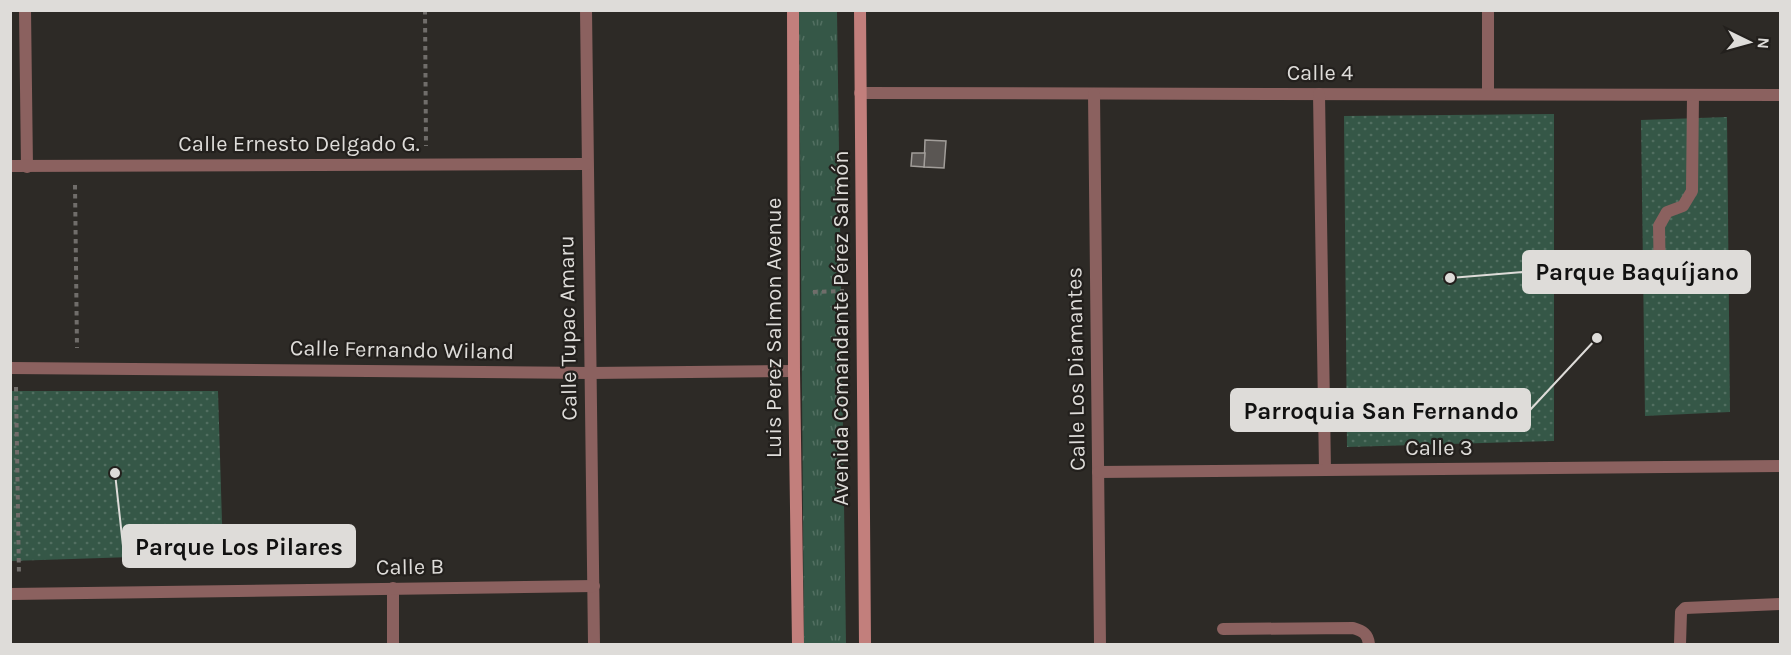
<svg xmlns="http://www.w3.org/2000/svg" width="1791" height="655" viewBox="0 0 1791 655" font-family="Karla,sans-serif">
<defs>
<pattern id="grass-tufts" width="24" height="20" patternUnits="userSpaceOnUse" patternTransform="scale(1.5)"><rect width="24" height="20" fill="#355747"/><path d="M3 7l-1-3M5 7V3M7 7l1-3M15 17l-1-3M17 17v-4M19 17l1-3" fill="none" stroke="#526f61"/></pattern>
<pattern id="park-dots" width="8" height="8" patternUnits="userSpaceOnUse" patternTransform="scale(1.5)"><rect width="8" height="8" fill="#355747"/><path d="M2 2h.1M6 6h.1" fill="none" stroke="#526f61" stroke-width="1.8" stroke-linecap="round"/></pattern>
</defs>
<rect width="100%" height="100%" fill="#2d2a26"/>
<!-- grass -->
<polygon fill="url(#grass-tufts)" points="799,11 837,11 846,644 804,644"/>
<!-- park -->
<g fill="url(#park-dots)">
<polygon points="1554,114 1554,441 1347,447 1344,116"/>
<polygon points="1727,117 1730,412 1645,416 1641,120"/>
<polygon points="10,391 218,391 223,554 11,561"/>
</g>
<!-- building -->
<g fill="#5a5653" stroke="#a29e9a" stroke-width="1.5">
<polygon points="925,140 946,141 944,168 924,167"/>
<polygon points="912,153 925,153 924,167 911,166"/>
</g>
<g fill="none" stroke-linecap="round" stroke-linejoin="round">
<!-- path -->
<g stroke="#706d6a" stroke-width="4" stroke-dasharray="4.5 4.5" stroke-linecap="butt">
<polyline points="425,10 426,146"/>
<polyline points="75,185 77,348"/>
<polyline points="813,292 844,291"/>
<polyline points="16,387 19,575"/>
</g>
<!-- lane -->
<g stroke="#8b615f" stroke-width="12">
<polyline points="1660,284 1659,226 1667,212 1683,206 1692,191 1693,95"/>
<path d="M1223,629L1353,628C1363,631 1368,634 1369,644"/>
</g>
<!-- street -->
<g stroke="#8b615f" stroke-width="12">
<polyline points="25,10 27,167"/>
<polyline points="586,10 594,644"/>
<polyline points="1488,10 1488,94"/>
<polyline points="860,93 1780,95"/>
<polyline points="1094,94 1100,644"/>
<polyline points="1319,94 1325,470"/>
<polyline points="10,166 587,164"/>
<polyline points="10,368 590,373 794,371"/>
<polyline points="1098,472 1780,466"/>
<polyline points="393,588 393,644"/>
<polyline points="10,594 594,586"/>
<polyline points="1680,644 1681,612 1685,608 1780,604"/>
</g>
<!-- secondary -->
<g stroke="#c27f7c" stroke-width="12">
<polyline points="793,10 794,371 798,644"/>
<polyline points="860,10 865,644"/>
</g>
</g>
<g text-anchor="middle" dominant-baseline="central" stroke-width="4.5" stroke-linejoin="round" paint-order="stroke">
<!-- street labels -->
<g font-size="22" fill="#dedcd9" stroke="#23201d">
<text x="1320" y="73">Calle 4</text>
<text x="299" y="144">Calle Ernesto Delgado G.</text>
<text transform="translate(568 328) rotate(-91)">Calle Tupac Amaru</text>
<text transform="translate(774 328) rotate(-90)">Luis Perez Salmon Avenue</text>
<text transform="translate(841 328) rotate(-90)">Avenida Comandante Pérez Salmón</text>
<text transform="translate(402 350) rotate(1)">Calle Fernando Wiland</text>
<text transform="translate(1076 369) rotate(-91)">Calle Los Diamantes</text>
<text x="1439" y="448">Calle 3</text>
<text transform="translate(410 567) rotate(-1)">Calle B</text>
</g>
</g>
<!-- callouts -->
<path fill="none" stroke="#dedcd9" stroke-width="2" d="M1450 278L1523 272M1597 338L1530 410M115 473L123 546"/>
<g fill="#dedcd9" stroke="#23201d" stroke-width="2">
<circle cx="1450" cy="278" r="6"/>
<circle cx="1597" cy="338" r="6"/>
<circle cx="115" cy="473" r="6"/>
</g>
<g fill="#dedcd9" stroke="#dedcd9" stroke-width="2">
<rect x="1523" y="251" width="227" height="42" rx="6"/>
<rect x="1231" y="389" width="299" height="42" rx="6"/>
<rect x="123" y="525" width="232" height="42" rx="6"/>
</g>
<g font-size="24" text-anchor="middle" font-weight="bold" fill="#111">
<text x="1637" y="280">Parque Baquíjano</text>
<text x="1381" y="419">Parroquia San Fernando</text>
<text x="239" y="555">Parque Los Pilares</text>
</g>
<!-- border -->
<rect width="1791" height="655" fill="none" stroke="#dedcd9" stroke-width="24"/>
<!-- north arrow -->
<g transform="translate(1749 42) rotate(95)" stroke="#23201d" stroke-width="4.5" paint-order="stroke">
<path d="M0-4.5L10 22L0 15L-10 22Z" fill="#dedcd9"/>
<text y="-9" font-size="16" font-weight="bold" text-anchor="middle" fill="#dedcd9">N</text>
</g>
</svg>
